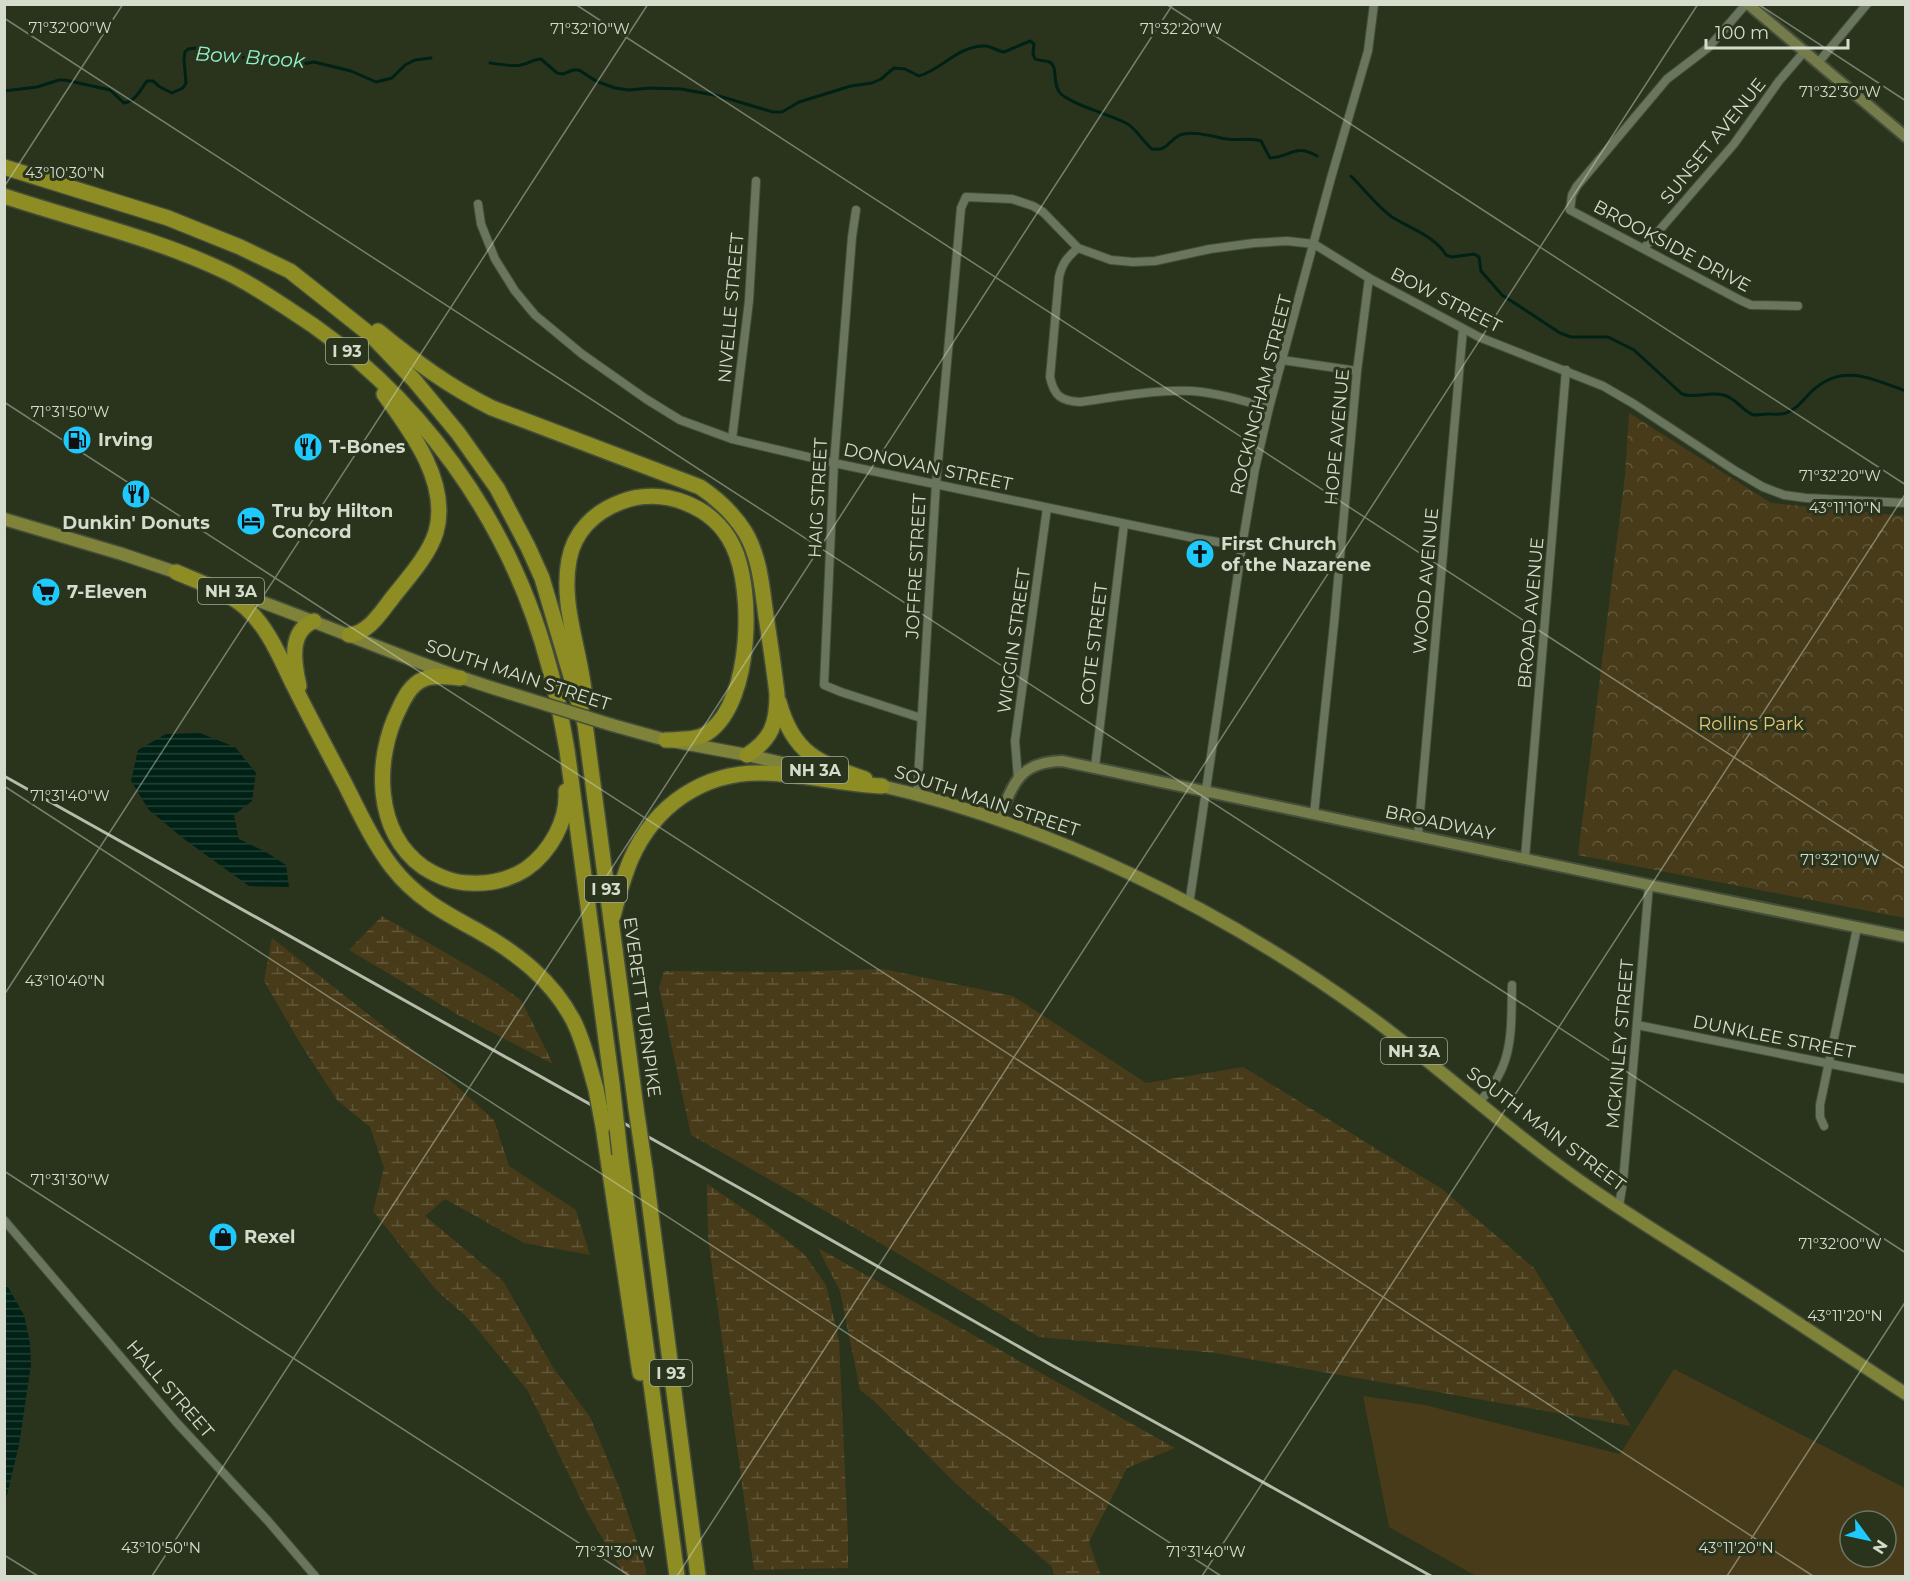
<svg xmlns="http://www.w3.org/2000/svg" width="1910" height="1581" viewBox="0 0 1910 1581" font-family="Montserrat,sans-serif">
<defs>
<pattern id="wetland-marsh" width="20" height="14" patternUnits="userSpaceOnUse" patternTransform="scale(1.5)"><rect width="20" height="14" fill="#473b19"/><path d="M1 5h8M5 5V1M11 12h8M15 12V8" fill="none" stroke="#615739"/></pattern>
<pattern id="park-crowns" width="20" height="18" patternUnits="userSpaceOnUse" patternTransform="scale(1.5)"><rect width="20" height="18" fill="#473b19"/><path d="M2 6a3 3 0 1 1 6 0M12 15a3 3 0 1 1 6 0" fill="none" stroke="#615739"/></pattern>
<pattern id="water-rules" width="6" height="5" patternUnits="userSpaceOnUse" patternTransform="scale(1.5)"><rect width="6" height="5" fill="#002115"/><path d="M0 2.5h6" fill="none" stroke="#244136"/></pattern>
</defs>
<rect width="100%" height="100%" fill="#2a341d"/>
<!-- green -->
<path fill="#473b19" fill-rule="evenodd" d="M1674,1369L1905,1488V1576H1476L1389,1527L1363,1396L1425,1405L1620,1454ZM1850,1521H1886V1557H1850Z"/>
<!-- wetland -->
<g fill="url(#wetland-marsh)">
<polygon points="382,916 489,978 521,1000 553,1064 460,1016 349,950"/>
<polygon points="272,938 441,1072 494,1120 509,1166 576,1210 590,1255 524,1243 445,1199 425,1216 503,1281 552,1366 590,1417 619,1487 646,1569 646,1576 625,1576 587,1512 528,1391 468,1318 436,1290 373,1211 384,1168 370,1127 337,1100 300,1043 264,981"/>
<polygon points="883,969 1013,996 1146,1083 1243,1067 1442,1189 1534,1268 1631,1426 1215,1353 1039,1337 841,1220 691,1135 659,988 664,971 785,972"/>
<polygon points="707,1184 765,1223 805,1255 826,1285 839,1340 848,1539 848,1568 754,1570 708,1238"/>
<polygon points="818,1248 1175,1448 1127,1468 1089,1542 1101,1576 1054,1576 1052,1567 954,1482 874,1401 860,1390 840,1291"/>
</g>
<!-- park -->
<polygon fill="url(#park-crowns)" points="1629,413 1771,503 1905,516 1905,918 1578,855 1625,475"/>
<!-- water -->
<g fill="url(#water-rules)">
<polygon points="200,733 235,747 256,773 252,801 234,815 239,839 266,852 286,865 289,887 249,886 184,839 149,810 131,781 138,750 166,734"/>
<polygon points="5,1282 24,1315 30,1343 31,1365 19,1445 5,1503"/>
</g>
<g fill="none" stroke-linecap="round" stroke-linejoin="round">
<!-- stream -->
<g stroke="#002115" stroke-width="3">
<path d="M490,63C500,64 511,67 521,65C529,64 533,59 541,59L557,73L563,74L573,70H579L596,81L615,88L629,90L650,88L681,89L719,96L773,112H782L799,102L851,86L872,83L881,79L894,68L905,69L919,76C943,69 958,45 986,46C992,47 998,51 1004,52L1030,41L1034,44L1033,54L1035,59C1039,61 1044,60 1049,62C1059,65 1051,85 1061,94C1073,105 1109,114 1126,123C1136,128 1142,141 1152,149C1169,151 1167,141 1180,135C1192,130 1215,137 1227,139C1239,141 1250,137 1261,141L1270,158C1291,157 1295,143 1317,156"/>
<path d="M4,91L37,87L59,80H65L110,90L124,103C136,101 140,90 147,81H153L160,87L172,93L183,88L186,83L184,59L185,52L188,49L196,48L229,56L273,60L297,65L314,62L351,71L376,82L392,78L405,65L415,60L431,58"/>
<path d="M1351,176C1364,189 1377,206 1392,217C1409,228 1435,236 1446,255L1452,257L1474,254L1479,257L1481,271L1502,295L1513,302L1560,333L1571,337H1608L1634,350L1682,394C1696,399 1709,391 1723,395C1737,398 1743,412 1754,415C1758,415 1764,414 1768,414C1774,414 1780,415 1786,413C1797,409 1803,400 1811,392C1842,362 1871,379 1906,391"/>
</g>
<!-- street casing -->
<g stroke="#454e3a" stroke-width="10">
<g id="street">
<polyline points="1746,4 1709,47 1667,79 1577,186 1572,195 1570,210 1740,300 1751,305 1798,306"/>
<polyline points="1818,63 1867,4"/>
<polyline points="478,204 481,224 495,259 515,291 535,315 582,354 646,399 680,420 732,439 834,463 1194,538 1242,546"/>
<polyline points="856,210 852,237 834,463 824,685 841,692 921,718"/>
<path d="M1078,248C1067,257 1062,264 1059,277L1050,377C1054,396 1061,401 1080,402C1117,397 1155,389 1192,391C1218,393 1244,401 1269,408"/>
<polyline points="1644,248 1734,144 1779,81 1804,52"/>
<polyline points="1282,360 1357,371"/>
<polyline points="732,439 749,301 756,181"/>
<polyline points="1095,767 1124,524"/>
<polyline points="1018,778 1015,741 1047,508"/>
<polyline points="917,795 936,484 961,208 966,197 1012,199 1033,206 1043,212 1078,248 1111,260 1133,262 1155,261 1210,249 1254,243 1287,241 1314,244 1369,278 1479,337 1603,386 1634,404 1734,470 1763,487 1784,495 1806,498 1906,503"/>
<polyline points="1314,814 1334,624 1357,371 1369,278"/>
<polyline points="1418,835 1463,329"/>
<polyline points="1525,858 1566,370"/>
<polyline points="1189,905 1242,546 1255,469 1269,408 1331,178 1368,51 1374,4"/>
<polyline points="1637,1025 1906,1079"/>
<path d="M1479,1102C1514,1066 1511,1033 1512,985"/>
<polyline points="1824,1126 1820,1117 1820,1105 1857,928"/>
<polyline points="1619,1206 1623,1182 1649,885"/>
<polyline points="4,1220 177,1423 268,1521 315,1576"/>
</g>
</g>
<!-- secondary casing -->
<g stroke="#454e3a" stroke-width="14">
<g id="secondary">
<polyline points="1748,4 1906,137"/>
<path d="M998,820C1014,784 1018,762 1062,761L1649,885L1906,937"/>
</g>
</g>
<!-- primary casing -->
<g stroke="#454e3a" stroke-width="15">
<g id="primary">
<polyline points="4,519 122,554 184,575"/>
<path d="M226,589C321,622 413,664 509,693"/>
<polyline points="612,725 666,740 747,755 830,774"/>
<path d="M873,784C1048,823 1220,908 1365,1013C1429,1059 1488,1113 1551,1160C1604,1200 1662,1235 1718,1271C1781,1311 1843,1353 1906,1394"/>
</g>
</g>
<!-- highway casing -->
<g stroke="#454e3a" stroke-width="18">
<g id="highway">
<polyline points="4,167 168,218 240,247 290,271 372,336 414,380 458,433 497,488 528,547 542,578 585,724 636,1108"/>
<path d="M4,196C76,220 151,237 220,269C245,280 267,295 290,310C418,391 510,520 549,666C557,693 562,722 567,750L612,1084"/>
<path d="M378,331C416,362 448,386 492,408L700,487C718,499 733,513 745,532C760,557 762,588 766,616C770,642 774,668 777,694C777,723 772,739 747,755"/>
<path d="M176,572C199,582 226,591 245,607C269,628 281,660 295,688C311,720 328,752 345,784C359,812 373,842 392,867C416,898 445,913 478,931C517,953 552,980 573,1020C584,1041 589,1066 596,1089"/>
<path d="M349,635C369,633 381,612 393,597C408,578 429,555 436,532C450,483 411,431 384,394"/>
<path d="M460,678C449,677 435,674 424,679C411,684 404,698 399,709C374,759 374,832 423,867C437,876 453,883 470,883C489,884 509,880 526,869C550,852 568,821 566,791"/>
<path d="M299,686C294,664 288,631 314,621"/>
<path d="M585,700C582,654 560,607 569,560C574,532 594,512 621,502C661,486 714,505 733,546C754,589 752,699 710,731C698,741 681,739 666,740"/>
<path d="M779,702C793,754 819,763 865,779"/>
<path d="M613,916C618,897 623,878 631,859C655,805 704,771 764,773C803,774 842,784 882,786"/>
<polyline points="603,1126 640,1373"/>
<polyline points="620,1154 677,1576"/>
<polyline points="645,1169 698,1576"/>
</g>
</g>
<!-- street -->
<use href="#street" stroke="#69755c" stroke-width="8"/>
<!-- secondary -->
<use href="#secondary" stroke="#747c4b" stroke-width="10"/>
<!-- primary -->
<use href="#primary" stroke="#7f833a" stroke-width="12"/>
<!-- highway -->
<use href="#highway" stroke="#8e8d24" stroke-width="15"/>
<!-- rail -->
<polyline stroke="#b5bcac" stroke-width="3" points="4,776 752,1195 1053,1366 1191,1442 1431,1576"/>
<!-- primary-bridge casing -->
<g stroke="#454e3a" stroke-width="15" stroke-linecap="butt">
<polyline id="primary-bridge" points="509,693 612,725"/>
</g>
<!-- highway-bridge casing -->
<g stroke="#454e3a" stroke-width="18" stroke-linecap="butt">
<g id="highway-bridge">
<polyline points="612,1084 620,1154"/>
<polyline points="596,1089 603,1126"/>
<polyline points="636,1108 645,1169"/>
</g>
</g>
<!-- primary-bridge -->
<use href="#primary-bridge" stroke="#7f833a" stroke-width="12"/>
<!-- highway-bridge -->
<use href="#highway-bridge" stroke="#8e8d24" stroke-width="15"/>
</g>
<!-- ticks -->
<path fill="none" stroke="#d5dccd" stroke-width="1.5" stroke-opacity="0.45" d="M575,4L1906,869M1166,4L1906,485M1758,4L1906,101M4,18L1906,1253M4,187L123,4M4,402L1813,1576M4,786L1221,1576M4,995L648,4M4,1171L630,1576M4,1555L38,1576M152,1576L1173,4M677,1576L1698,4M1202,1576L1906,493M1727,1576L1906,1301"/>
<!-- icons -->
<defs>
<g id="fuel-disc" transform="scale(1.5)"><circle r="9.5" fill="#1ec9fd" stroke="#2a341d"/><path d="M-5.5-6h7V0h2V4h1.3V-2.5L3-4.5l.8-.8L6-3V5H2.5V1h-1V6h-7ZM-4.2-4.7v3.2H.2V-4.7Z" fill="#111"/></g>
<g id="restaurant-disc" transform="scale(1.5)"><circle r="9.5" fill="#1ec9fd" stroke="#2a341d"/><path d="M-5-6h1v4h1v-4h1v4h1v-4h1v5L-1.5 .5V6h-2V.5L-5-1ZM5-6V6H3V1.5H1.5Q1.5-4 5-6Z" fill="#111"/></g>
<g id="hotel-disc" transform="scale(1.5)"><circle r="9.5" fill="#1ec9fd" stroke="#2a341d"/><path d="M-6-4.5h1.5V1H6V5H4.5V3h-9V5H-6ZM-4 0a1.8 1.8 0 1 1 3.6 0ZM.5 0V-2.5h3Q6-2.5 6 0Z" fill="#111"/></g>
<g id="church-disc" transform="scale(1.5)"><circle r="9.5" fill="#1ec9fd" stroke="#2a341d"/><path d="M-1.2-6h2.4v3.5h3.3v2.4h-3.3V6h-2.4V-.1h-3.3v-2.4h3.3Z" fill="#111"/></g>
<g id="supermarket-disc" transform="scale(1.5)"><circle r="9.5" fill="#1ec9fd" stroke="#2a341d"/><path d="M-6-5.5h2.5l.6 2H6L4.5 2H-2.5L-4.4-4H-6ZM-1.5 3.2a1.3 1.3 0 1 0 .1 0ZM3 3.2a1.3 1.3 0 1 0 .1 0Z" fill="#111"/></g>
<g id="shop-disc" transform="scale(1.5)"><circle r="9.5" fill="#1ec9fd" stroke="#2a341d"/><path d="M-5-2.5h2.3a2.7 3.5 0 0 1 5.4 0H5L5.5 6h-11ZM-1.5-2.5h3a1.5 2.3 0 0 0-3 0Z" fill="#111"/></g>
</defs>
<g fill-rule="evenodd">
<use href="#fuel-disc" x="77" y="440"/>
<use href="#restaurant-disc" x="308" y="447"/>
<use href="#restaurant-disc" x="136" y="494"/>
<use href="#hotel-disc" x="251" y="521"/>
<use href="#church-disc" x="1200" y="554"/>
<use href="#supermarket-disc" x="46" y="592"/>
<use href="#shop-disc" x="223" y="1237"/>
</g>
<g text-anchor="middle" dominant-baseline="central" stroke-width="6" stroke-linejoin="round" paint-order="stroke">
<!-- shield labels -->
<g fill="#2a341d" stroke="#a2aa98" stroke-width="1.5">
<rect x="326" y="338" width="42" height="26" rx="4.5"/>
<rect x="198" y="578" width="66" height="26" rx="4.5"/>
<rect x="782" y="757" width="66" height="26" rx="4.5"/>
<rect x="585" y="876" width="42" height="26" rx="4.5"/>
<rect x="1381" y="1038" width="66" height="26" rx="4.5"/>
<rect x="650" y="1360" width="42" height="26" rx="4.5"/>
</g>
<g font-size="16" font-weight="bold" fill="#d5dccd">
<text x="347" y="351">I 93</text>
<text x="231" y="591">NH 3A</text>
<text x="815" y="770">NH 3A</text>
<text x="606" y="889">I 93</text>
<text x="1414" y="1051">NH 3A</text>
<text x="671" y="1373">I 93</text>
</g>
<!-- street labels -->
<g font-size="18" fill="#d5dccd" stroke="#2a341d">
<text transform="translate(1713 141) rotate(-51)">SUNSET AVENUE</text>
<text transform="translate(1672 246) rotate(28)">BROOKSIDE DRIVE</text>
<text transform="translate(1446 300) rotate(27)">BOW STREET</text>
<text transform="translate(731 308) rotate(-85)">NIVELLE STREET</text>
<text transform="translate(1261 395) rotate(-76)">ROCKINGHAM STREET</text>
<text transform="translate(1337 437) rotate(-85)">HOPE AVENUE</text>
<text transform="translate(928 467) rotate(12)">DONOVAN STREET</text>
<text transform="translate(818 498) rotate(-87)">HAIG STREET</text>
<text transform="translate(916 566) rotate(-87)">JOFFRE STREET</text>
<text transform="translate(1426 581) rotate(-85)">WOOD AVENUE</text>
<text transform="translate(1531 613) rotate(-85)">BROAD AVENUE</text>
<text transform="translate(1014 641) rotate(-82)">WIGGIN STREET</text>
<text transform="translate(1094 644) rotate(-83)">COTE STREET</text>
<text transform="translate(518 675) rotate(18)">SOUTH MAIN STREET</text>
<text transform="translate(987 801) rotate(18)">SOUTH MAIN STREET</text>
<text transform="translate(1440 823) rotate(12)">BROADWAY</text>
<text transform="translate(642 1007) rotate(82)">EVERETT TURNPIKE</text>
<text transform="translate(1774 1037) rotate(11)">DUNKLEE STREET</text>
<text transform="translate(1620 1044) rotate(-85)">MCKINLEY STREET</text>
<text transform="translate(1546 1129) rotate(37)">SOUTH MAIN STREET</text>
<text transform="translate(170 1389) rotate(49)">HALL STREET</text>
</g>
<!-- poi labels -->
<g font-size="18" font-weight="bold" fill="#d5dccd" stroke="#2a341d" text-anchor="start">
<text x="98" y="440">Irving</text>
<text x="329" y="447">T-Bones</text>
<text x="272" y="511">Tru by Hilton<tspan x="272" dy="21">Concord</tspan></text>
<text x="136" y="523" text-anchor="middle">Dunkin' Donuts</text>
<text x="1221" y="544">First Church<tspan x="1221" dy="21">of the Nazarene</tspan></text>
<text x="67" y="592">7-Eleven</text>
<text x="244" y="1237">Rexel</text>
</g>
<!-- park labels -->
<g font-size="18" fill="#e5c673" stroke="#2a341d">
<text x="1751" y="724">Rollins Park</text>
</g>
<!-- water labels -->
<g font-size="20" font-style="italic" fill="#90f3cd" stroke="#2a341d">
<text transform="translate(250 57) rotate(4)">Bow Brook</text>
</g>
</g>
<g font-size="15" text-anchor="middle" fill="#d5dccd" stroke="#2a341d" stroke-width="6" stroke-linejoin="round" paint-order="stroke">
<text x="70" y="33">71°32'00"W</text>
<text x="1181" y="34">71°32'20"W</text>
<text x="590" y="34">71°32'10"W</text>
<text x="1840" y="97">71°32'30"W</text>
<text x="65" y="178">43°10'30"N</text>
<text x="70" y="417">71°31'50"W</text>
<text x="1840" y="481">71°32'20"W</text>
<text x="1845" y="513">43°11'10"N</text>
<text x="70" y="801">71°31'40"W</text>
<text x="1840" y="865">71°32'10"W</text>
<text x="65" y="986">43°10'40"N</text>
<text x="70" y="1185">71°31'30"W</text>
<text x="1840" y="1249">71°32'00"W</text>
<text x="1845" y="1321">43°11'20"N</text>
<text x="161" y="1553">43°10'50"N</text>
<text x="1736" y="1553">43°11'20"N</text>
<text x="615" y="1557">71°31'30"W</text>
<text x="1206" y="1557">71°31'40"W</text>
</g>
<!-- border -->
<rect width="1910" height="1581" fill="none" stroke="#d5dccd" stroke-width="12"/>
<!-- north arrow -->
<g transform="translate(1868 1539) rotate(123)"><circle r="28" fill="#2a341d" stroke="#6e7763" stroke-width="1.5"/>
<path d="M0-4.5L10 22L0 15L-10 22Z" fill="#1ec9fd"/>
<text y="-9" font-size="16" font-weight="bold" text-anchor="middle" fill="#d5dccd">N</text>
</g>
<!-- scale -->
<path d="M1706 39v9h142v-9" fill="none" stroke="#d5dccd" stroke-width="3"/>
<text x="1715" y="39" font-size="18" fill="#d5dccd" stroke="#2a341d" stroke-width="4.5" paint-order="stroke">100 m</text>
</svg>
